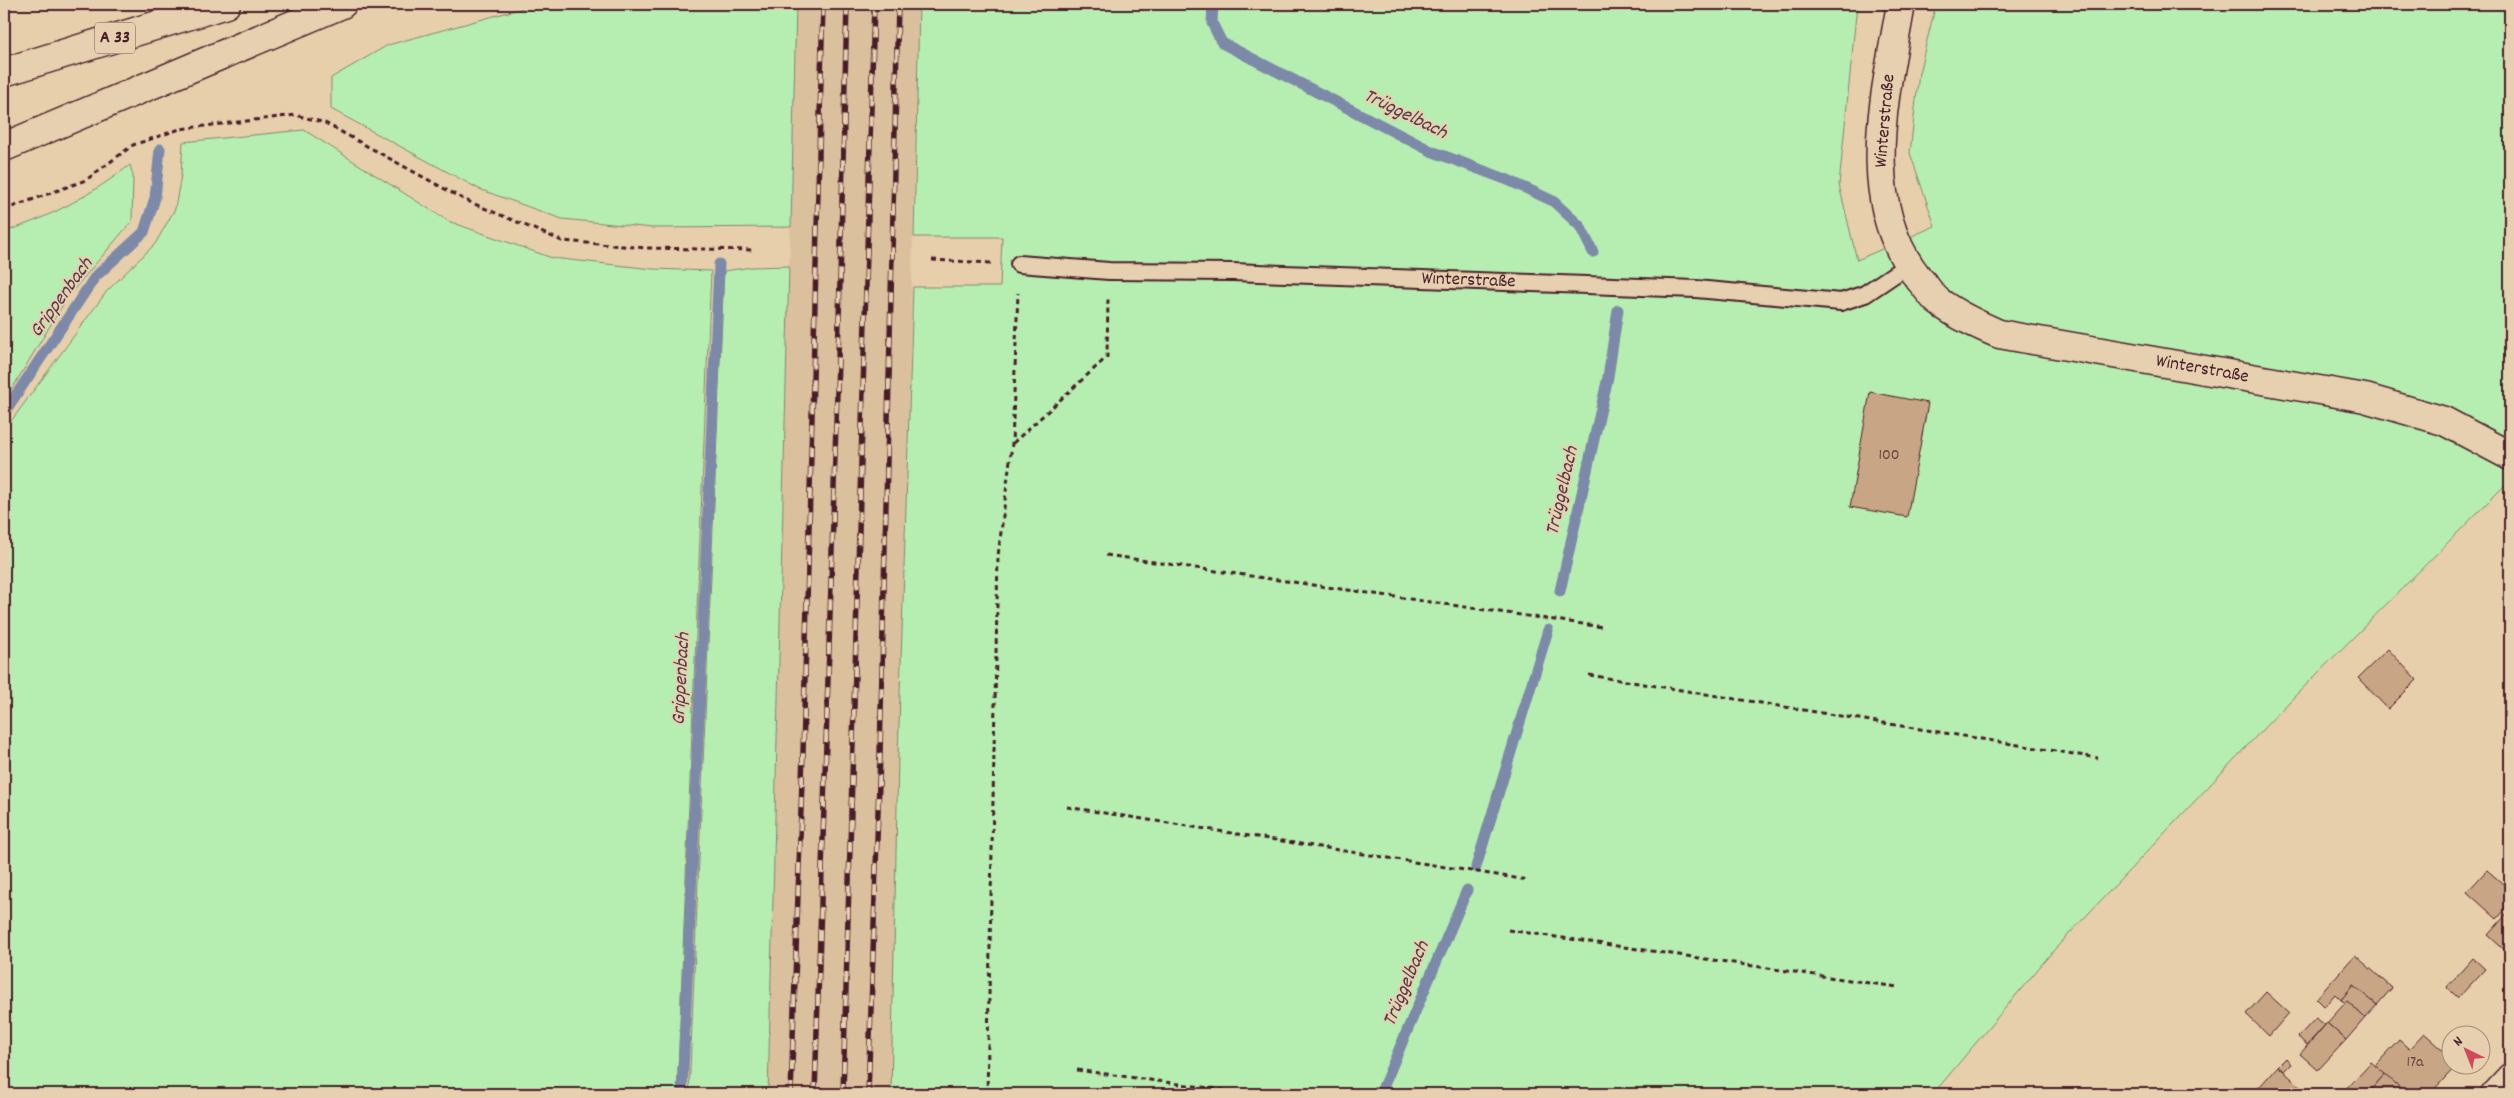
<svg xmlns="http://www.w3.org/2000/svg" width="2514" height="1098" viewBox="0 0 2514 1098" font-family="Dekko,sans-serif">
<rect width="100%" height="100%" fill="#e7cfac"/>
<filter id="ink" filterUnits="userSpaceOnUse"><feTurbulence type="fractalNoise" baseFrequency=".02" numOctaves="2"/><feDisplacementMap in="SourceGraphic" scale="10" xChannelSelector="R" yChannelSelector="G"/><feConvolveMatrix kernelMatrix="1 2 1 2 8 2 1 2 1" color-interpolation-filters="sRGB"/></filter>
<g filter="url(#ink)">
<!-- built -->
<polygon fill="#dbc09e" points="796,4 919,4 891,1094 768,1094"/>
<!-- green -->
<g fill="#b6eeb1" stroke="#80866e">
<polygon points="538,4 796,4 791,227 653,228 562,219 479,189 331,109 331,78 388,45"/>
<polygon points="919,4 1857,4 1839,185 1857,260 1935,226 1910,153 1919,73 1936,4 2510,4 2510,480 2280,711 2053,951 1933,1094 1922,1088 1916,1094 891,1094 898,757 913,287 1000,287 1002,237 914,237"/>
<polygon points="304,130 448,221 552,258 653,269 711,271 677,1094 4,1094 4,439 6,428 107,291 155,244 175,209 181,175 183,142"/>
<path d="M130,165L133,176L132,221L68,296L4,402V232C51,217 91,195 130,165Z"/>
<polygon points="789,266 768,1094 689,1094 724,271 752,267"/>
</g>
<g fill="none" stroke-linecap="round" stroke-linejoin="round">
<!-- stream -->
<g stroke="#7c89a8" stroke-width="11">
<polyline points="1213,4 1212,23 1222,43 1431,151 1508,180 1553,201 1580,226 1593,252"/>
<polyline points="4,413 95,277 144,232 155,198 160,149"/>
<polyline points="1560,591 1608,377 1618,310"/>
<polyline points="1476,867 1548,630"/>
<polyline points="1381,1092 1467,890"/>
<polyline points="682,1094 719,264"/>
</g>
</g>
<!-- building -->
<g fill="#c8a685" stroke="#4a1f2b">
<polygon points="1870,392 1928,403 1907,517 1850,507"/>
<polygon points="2388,649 2417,680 2388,709 2358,678"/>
<polygon points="2487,870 2510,890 2510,904 2497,919 2467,892"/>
<polygon points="2506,915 2510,918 2510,955 2488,935"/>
<polygon points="2355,955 2392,988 2377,1005 2353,985 2341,1000 2335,994 2324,1007 2316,999"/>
<polygon points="2473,958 2485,969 2458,998 2447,987"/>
<polygon points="2353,985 2377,1005 2365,1018 2347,1001 2346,1003 2341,1000"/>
<polygon points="2266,992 2289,1013 2269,1036 2246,1014"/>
<polygon points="2347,1001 2365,1018 2346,1040 2327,1023"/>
<polygon points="2316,1018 2325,1025 2307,1045 2298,1037"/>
<polygon points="2327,1023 2346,1040 2318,1070 2300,1054"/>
<polygon points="2424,1033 2452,1058 2452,1066 2456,1066 2430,1094 2407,1094 2375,1066 2399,1040 2409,1049"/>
<polygon points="2286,1058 2291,1064 2284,1071 2278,1066"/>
<polygon points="2371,1062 2385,1074 2367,1094 2341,1094"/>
<polygon points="2278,1066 2305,1091 2302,1094 2253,1094"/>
<polygon points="2385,1074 2407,1094 2367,1094"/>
</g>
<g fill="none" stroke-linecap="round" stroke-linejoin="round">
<!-- lane casing -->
<g stroke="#4a1f2b" stroke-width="20">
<g id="lane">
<path id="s1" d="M1019,264L1109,271L1233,272L1696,289L1841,302L1865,294L1908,265"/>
</g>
</g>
<!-- street casing -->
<g stroke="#4a1f2b" stroke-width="31">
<g id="street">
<path id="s2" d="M1901,4C1886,93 1856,201 1919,279C1926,286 1931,296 1939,302C1958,316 1978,325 1999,334L2365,398L2444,421L2510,456"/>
<polyline points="2495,1094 2510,1078"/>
</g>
</g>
<!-- highway casing -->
<g stroke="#4a1f2b" stroke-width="31">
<g id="highway">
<polyline points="4,72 226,4"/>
<polyline points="4,147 342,4"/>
</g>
</g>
<!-- path -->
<g stroke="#4a1f2b" stroke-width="3" stroke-dasharray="5 4" stroke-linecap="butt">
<polyline points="4,210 86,180 133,145 180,129 296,115 325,123 465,200 562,241 647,248 753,250"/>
<polyline points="932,260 991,263"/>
<polyline points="1013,443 1107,357 1108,299"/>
<polyline points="1106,555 1603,627"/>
<polyline points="1589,675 2098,758"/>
<polyline points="1067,807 1528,880"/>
<polyline points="1508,930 1897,987"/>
<polyline points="1077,1070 1253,1094"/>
<polyline points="987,1094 998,556 1012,444 1018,293"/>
</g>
<!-- lane -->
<use href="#lane" stroke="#e6d0af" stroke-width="16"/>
<!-- street -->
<use href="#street" stroke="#e6d0af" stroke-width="28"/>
<!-- highway -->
<use href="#highway" stroke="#e6d0af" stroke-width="28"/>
<!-- rail casing -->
<g stroke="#4a1f2b" stroke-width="5.5">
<g id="rail">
<polyline points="791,1094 803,753 823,4"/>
<polyline points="815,1094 838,360 847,4"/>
<polyline points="843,1094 874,4"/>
<polyline points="868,1094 880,755 898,4"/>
</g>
</g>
<!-- rail -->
<use href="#rail" stroke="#e6d0af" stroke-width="4" stroke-dasharray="11" stroke-linecap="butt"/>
</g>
</g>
<g text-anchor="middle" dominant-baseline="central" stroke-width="4" stroke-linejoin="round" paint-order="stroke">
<!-- number labels -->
<g font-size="16" fill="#6a4142">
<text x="1889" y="455">100</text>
<text x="2415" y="1062">17a</text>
</g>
<!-- shield labels -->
<rect fill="#e6d0af" stroke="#795453" stroke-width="1" x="95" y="22.5" width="40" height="31" rx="4"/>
<g font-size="18" font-weight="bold" fill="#4a1f2b">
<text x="115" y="38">A 33</text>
</g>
<!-- street labels -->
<g font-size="19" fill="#4a1f2b" stroke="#e6d0af">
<text transform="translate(1886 121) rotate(-85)">Winterstraße</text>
<text stroke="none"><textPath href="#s1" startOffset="450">Winterstraße</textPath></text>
<text stroke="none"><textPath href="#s2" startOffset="590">Winterstraße</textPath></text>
</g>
<!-- water labels -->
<g font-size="20" font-style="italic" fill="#573a4a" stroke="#e6d0af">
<text transform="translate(1405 115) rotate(26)">Trüggelbach</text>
<text transform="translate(62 298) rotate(-54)">Grippenbach</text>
<text transform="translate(1563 491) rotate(-77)">Trüggelbach</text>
<text transform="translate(682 679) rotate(-87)">Grippenbach</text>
<text transform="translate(1407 984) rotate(-67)">Trüggelbach</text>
</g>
</g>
<!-- margin -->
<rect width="2514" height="1098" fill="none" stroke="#e6d0af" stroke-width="20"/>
<rect x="10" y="10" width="2494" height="1078" fill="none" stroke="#4a1f2b" stroke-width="2" filter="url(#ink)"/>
<!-- north arrow -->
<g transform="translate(2466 1050) rotate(317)"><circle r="24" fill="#e6d0af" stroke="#a8897a"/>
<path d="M0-4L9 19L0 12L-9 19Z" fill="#d1495b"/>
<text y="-8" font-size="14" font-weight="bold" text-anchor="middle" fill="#4a1f2b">N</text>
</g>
</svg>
